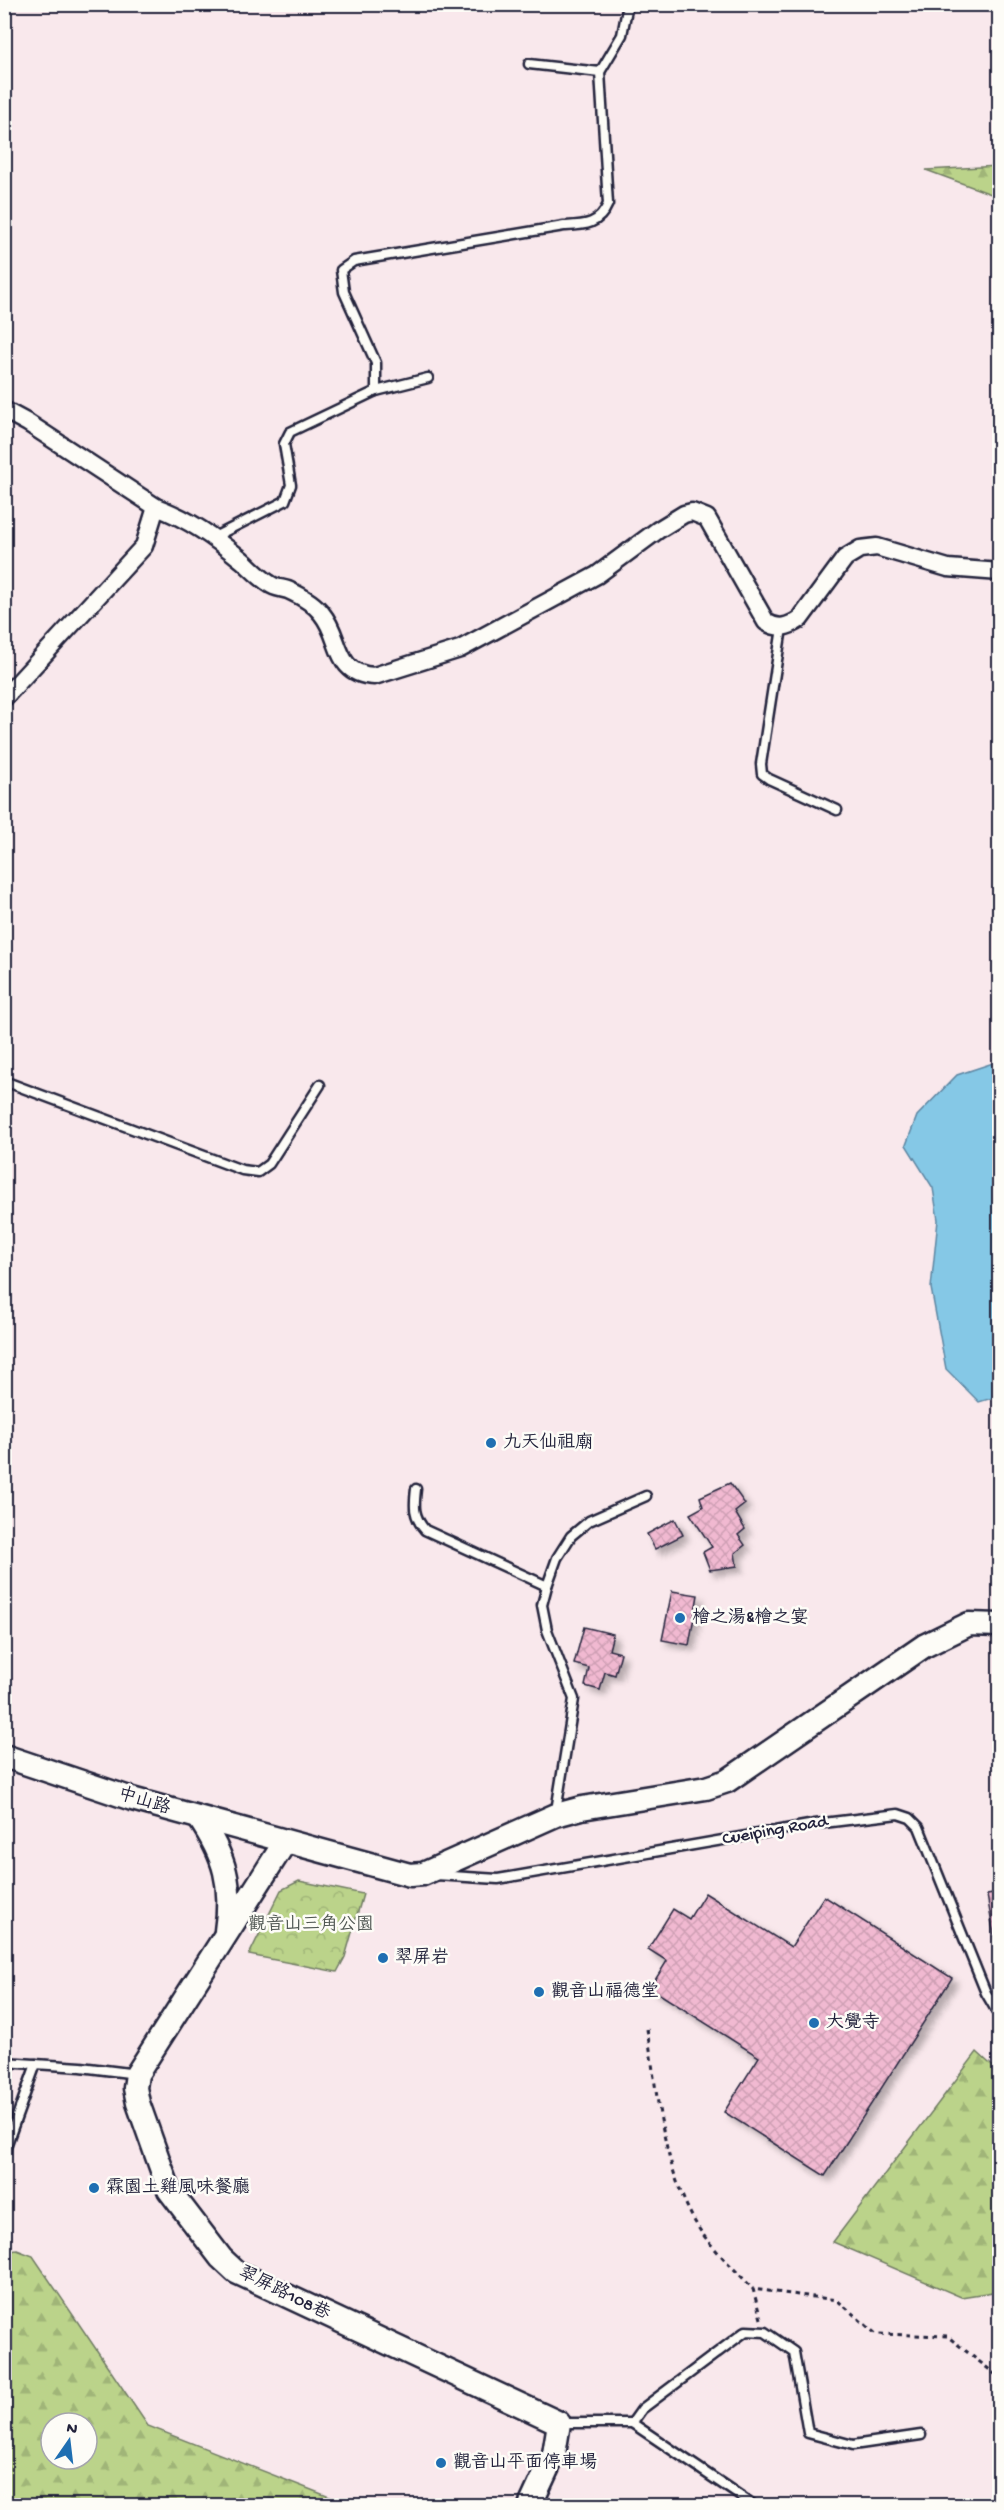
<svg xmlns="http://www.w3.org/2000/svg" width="1004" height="2510" viewBox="0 0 1004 2510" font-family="'Gochi Hand','LXGW WenKai TC',sans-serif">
<defs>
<pattern id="forest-firs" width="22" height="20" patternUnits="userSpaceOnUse" patternTransform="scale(1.5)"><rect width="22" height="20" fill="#bbd38a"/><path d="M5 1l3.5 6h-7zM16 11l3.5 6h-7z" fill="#a0b578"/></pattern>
<pattern id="park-crowns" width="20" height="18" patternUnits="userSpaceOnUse" patternTransform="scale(1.5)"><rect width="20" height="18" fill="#bbd38a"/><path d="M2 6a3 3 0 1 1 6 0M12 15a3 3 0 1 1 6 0" fill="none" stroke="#a0b578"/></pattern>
<pattern id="building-cross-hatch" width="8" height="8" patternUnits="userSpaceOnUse" patternTransform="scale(1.5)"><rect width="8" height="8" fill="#f1b9d1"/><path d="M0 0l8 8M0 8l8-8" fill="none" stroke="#ce9fb4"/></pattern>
<filter id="shadow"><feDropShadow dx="5.5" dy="5.5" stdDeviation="3" flood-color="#0004"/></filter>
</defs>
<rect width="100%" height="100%" fill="#f9e8ec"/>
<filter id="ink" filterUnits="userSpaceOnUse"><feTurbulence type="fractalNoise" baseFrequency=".0167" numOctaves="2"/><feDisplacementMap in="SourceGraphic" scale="12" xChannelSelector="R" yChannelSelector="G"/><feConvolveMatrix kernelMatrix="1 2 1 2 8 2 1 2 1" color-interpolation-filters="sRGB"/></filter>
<g filter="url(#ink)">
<!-- forest -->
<g fill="url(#forest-firs)" stroke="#6e7a62" stroke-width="1.5" fill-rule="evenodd">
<polygon points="999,166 999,197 926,170"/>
<polygon points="977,2052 999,2072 999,2291 961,2297 833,2242"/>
<path d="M17,2250L33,2256L148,2426L350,2505H5L4,2252ZM51,2423H87V2459H51Z"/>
</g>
<!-- park -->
<polygon fill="url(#park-crowns)" stroke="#6e7a62" stroke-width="1.5" points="299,1881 363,1894 345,1957 337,1972 249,1955 281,1890"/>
<!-- water -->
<polygon fill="#85c8e6" stroke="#5d86a2" stroke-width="1.5" points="999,1061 999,1396 979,1402 946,1369 931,1288 938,1220 933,1188 906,1145 917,1116 957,1075"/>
<!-- building -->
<g fill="url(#building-cross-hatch)" stroke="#22223b" stroke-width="1.5" filter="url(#shadow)">
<polygon points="730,1483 745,1504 735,1512 745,1529 738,1535 745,1545 735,1553 737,1566 710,1570 703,1552 712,1547 690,1514 703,1507 700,1497"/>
<polygon points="675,1519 683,1535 655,1549 647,1534"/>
<polygon points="672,1591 698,1595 689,1645 662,1640"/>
<polygon points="584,1627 613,1634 609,1650 621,1653 615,1675 605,1672 600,1690 585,1686 589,1668 574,1664"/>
<polygon points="705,1893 791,1947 824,1896 952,1978 825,2176 724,2112 759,2057 650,1988 667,1961 648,1949 673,1909 689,1919"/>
<polygon points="1000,1893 1000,1972 987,1895"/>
</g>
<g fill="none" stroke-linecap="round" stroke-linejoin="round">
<!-- lane casing -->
<g stroke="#22223b" stroke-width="13">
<g id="lane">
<polyline points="529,64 600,72"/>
<polyline points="376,391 428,378"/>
<path d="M214,537L285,501L291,485L284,444L290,432L376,391V363L344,292L341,270L354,261L564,226C585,225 599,225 608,204L600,72L622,35L628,4"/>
<polyline points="782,628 761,764 762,774 769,779 837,810"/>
<polyline points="4,1081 242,1170 258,1172 269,1164 320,1085"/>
<path d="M416,1489C414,1506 413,1516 425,1530L547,1586"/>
<polyline points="556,1811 574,1699 547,1630 542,1605 547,1586 557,1558 571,1536 589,1521 646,1496"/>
<polyline points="436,1875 498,1879 815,1824 898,1814 910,1818 919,1827 986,1993 1000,2017"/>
<polyline points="4,2062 81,2067 137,2074"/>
<polyline points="4,2152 36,2064"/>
<polyline points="559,2423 632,2423 755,2506"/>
<polyline points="632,2423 642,2409 746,2331 765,2332 794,2352 808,2433 853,2445 921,2435"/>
</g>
</g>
<!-- street casing -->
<g stroke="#22223b" stroke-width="21">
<g id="street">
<path d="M4,410L28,423L156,507C189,519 215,538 242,560C251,568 260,578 270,584C275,588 282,588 288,590C299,595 315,604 322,614C342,638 333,674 374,676L460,649L597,575L658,530L684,514L692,512L707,518L766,622C779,630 788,627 800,619L845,558L860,549L877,547L948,568L1000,572"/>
<polyline points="4,698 144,546 156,507"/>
</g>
</g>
<!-- secondary casing -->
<g stroke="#22223b" stroke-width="27">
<g id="secondary">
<polyline points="4,1756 132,1799 410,1875 423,1874 556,1815 582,1808 706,1788 727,1781 924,1646 969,1624 1000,1625"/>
<path d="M199,1818C225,1857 233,1884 226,1931"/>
<polyline points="285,1842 137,2074 135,2088 138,2103 169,2190 221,2258 236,2272 559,2423 554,2454 530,2506"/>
</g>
</g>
<!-- path -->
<g stroke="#22223b" stroke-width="3" stroke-dasharray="4.5 4.5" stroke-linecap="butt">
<path d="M647,2029C657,2094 663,2169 698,2227C710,2247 737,2271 753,2289"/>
<polyline points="761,2319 753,2289 837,2300 876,2334 947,2336 1000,2378"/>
</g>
<!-- lane -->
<use href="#lane" stroke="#fdfcf7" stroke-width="8"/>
<!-- street -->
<use href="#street" stroke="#fdfcf7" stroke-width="16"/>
<!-- secondary -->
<use href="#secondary" stroke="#fdfcf7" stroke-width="22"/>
</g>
</g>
<!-- markers -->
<g fill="#1f6fb2" stroke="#fdfcf7" stroke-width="2">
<circle cx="491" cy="1443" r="6"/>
<circle cx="680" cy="1618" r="6"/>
<circle cx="383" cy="1958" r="6"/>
<circle cx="539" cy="1992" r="6"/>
<circle cx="814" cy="2023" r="6"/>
<circle cx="94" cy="2188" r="6"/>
<circle cx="441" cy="2463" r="6"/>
</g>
<g text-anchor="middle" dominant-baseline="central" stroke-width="5" stroke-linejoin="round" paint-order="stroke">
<!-- poi labels -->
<g font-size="18" fill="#22223b" stroke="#fdfcf7" text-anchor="start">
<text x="503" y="1443">九天仙祖廟</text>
<text x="692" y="1618">檜之湯&amp;檜之宴</text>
<text x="395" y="1958">翠屏岩</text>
<text x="551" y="1992">觀音山福德堂</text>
<text x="826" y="2023">大覺寺</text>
<text x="106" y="2188">霖園土雞風味餐廳</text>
<text x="453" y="2463">觀音山平面停車場</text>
</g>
<!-- street labels -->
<g font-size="18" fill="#22223b" stroke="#fdfcf7">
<text transform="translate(144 1802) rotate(17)">中山路</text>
<text transform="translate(775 1831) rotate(-10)">Cueiping Road</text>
<text transform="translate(284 2294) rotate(26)">翠屏路108巷</text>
</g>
<!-- park labels -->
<g font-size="18" fill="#505753" stroke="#fdfcf7">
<text x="311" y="1925">觀音山三角公園</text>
</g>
</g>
<!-- margin -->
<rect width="1004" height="2510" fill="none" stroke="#fdfcf7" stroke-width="24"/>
<rect x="12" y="12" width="980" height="2486" fill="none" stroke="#22223b" stroke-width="2" filter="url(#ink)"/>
<!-- north arrow -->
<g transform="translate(69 2441) rotate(14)"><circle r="28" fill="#fdfcf7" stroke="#a5a5ac" stroke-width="1.5"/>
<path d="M0-4.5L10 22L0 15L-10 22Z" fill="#1f6fb2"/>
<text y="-9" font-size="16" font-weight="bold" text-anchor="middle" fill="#22223b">N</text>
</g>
</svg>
